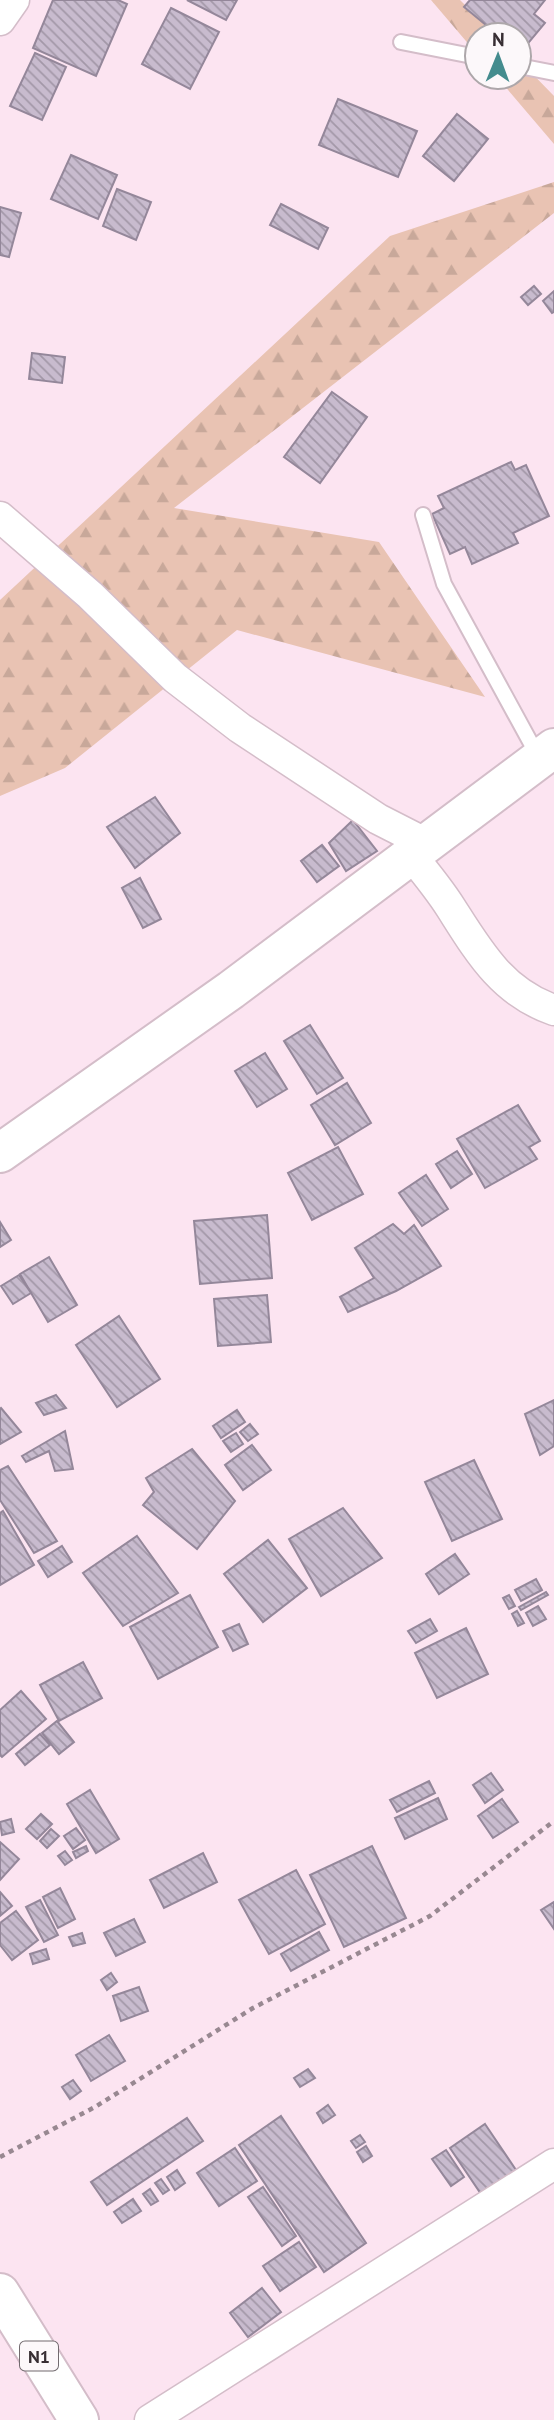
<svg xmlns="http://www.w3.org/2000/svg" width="554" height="2420" viewBox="0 0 554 2420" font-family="'PT Sans',sans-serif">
<defs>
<pattern id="forest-firs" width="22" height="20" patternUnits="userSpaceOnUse" patternTransform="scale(1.75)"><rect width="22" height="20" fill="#e9c3b3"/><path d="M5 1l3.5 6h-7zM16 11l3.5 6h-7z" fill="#c8a89a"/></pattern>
<pattern id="building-back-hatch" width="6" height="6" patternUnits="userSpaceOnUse" patternTransform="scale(1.75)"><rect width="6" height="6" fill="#c8bbce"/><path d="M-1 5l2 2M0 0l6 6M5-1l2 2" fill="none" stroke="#a398a8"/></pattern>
</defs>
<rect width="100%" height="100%" fill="#fce4f1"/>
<!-- forest -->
<g fill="url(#forest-firs)">
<polygon points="431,0 460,0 495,35 477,35 477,54"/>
<polygon points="519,60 554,96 554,144 497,77 519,77"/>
<polygon points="554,182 554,213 174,508 379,542 485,697 237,630 65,768 0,796 0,600 390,236"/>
</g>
<!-- building -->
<g fill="url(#building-back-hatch)" stroke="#94879a" stroke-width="2">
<polygon points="53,0 118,0 127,4 96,76 33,48"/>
<polygon points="187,0 237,0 226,20"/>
<polygon points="470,0 545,0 534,14 545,23 520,53 519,35 498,35 464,7"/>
<polygon points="171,8 219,32 190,89 142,64"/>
<polygon points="35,53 66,67 42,120 10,106"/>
<polygon points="338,99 417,131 398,177 319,145"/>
<polygon points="457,114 488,139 454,181 423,156"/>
<polygon points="71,155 117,175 98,219 51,199"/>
<polygon points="117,189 151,202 136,240 103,226"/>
<polygon points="281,204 328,228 318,249 270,225"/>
<polygon points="0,207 21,213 9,257 0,255"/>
<polygon points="534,286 541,294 528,305 521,297"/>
<polygon points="554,291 554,312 552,313 543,301"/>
<polygon points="32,353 65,357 62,383 29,379"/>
<polygon points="332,392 367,417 320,483 284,457"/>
<polygon points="511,462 515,470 526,465 549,516 513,533 518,543 472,564 465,547 450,554 432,514 444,508 438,496"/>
<polygon points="155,797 180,833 135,868 107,827"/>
<polygon points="353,820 377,851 346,871 329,843"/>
<polygon points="322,845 339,866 317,882 301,861"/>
<polygon points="140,878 161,919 143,928 122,888"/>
<polygon points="310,1025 343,1078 317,1094 284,1041"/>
<polygon points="265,1053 287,1089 257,1107 235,1071"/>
<polygon points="347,1083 371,1123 335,1145 311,1105"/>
<polygon points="518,1105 540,1141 529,1147 537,1159 485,1188 457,1139"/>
<polygon points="338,1147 363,1194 312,1220 288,1173"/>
<polygon points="457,1151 472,1174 451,1188 436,1164"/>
<polygon points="426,1175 448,1209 422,1226 399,1193"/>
<polygon points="267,1215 272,1278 200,1284 194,1221"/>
<polygon points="0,1222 11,1240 0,1247"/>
<polygon points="393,1224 404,1234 414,1225 441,1266 396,1291 348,1312 340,1297 374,1278 355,1248"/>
<polygon points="49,1257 77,1305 48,1322 20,1274"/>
<polygon points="19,1275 31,1293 13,1304 1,1286"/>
<polygon points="267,1295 271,1342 218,1346 214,1299"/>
<polygon points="119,1316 160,1379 117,1407 76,1345"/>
<polygon points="56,1395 66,1408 44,1415 36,1403"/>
<polygon points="554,1400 554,1446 540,1455 525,1414"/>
<polygon points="1,1408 21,1432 0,1444 0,1409"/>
<polygon points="237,1410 245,1422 221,1438 213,1426"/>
<polygon points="250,1424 258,1434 248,1441 240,1432"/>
<polygon points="65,1431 73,1469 55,1471 49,1451 26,1462 22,1456"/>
<polygon points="236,1433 243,1444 231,1452 223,1441"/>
<polygon points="252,1445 271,1470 243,1490 225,1465"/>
<polygon points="192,1449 235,1501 197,1549 143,1505 154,1492 146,1478"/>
<polygon points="474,1460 502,1519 452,1541 425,1482"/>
<polygon points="8,1466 57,1541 34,1553 0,1500 0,1470"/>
<polygon points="343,1508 382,1558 321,1596 289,1539"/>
<polygon points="3,1511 34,1565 0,1585 0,1513"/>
<polygon points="137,1536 178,1593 123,1626 83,1573"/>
<polygon points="268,1540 307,1588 263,1622 224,1574"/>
<polygon points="62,1546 72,1562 48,1577 38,1561"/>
<polygon points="455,1554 469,1574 439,1594 426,1574"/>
<polygon points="536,1579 542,1590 521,1601 515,1590"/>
<polygon points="546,1592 548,1595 521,1610 519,1607"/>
<polygon points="190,1595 218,1647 158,1679 130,1627"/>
<polygon points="509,1595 515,1606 509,1609 503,1598"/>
<polygon points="538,1606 546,1619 533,1626 526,1613"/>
<polygon points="517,1611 524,1623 518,1626 512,1614"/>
<polygon points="430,1619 437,1631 416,1643 408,1631"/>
<polygon points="239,1624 248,1644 233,1651 223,1631"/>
<polygon points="466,1628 488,1674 437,1698 415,1653"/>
<polygon points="83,1662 102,1698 59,1721 40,1685"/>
<polygon points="21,1691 46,1719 2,1757 0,1755 0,1710"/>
<polygon points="57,1721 74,1742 59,1754 42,1733"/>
<polygon points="40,1734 50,1745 25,1765 16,1754"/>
<polygon points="491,1773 503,1790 485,1803 473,1785"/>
<polygon points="429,1781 435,1793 397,1812 390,1800"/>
<polygon points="90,1790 119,1839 96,1853 67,1804"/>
<polygon points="438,1798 447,1819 405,1839 395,1818"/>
<polygon points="502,1799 518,1822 493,1838 478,1816"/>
<polygon points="41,1814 52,1824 37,1839 26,1829"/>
<polygon points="11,1819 14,1832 2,1835 0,1822"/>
<polygon points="76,1828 85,1840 73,1849 64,1836"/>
<polygon points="51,1829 59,1836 47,1848 40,1841"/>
<polygon points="0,1842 19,1859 0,1880"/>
<polygon points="86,1846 88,1851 76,1858 73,1852"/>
<polygon points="372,1846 406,1918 344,1947 310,1875"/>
<polygon points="65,1851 72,1860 65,1865 58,1856"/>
<polygon points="203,1853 217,1882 164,1908 150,1880"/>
<polygon points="296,1870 325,1924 269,1954 239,1900"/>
<polygon points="60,1888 75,1919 58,1928 43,1897"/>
<polygon points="0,1892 12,1906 0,1916"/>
<polygon points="40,1900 58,1935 44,1942 26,1907"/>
<polygon points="554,1902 554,1929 541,1910"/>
<polygon points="16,1911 38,1940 12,1960 0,1945 0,1923"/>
<polygon points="134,1919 145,1942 116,1956 104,1933"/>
<polygon points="319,1932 329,1950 291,1971 281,1954"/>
<polygon points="82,1933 85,1943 73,1946 69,1937"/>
<polygon points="46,1949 49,1959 33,1964 30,1954"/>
<polygon points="111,1973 117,1982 107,1990 101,1980"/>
<polygon points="139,1987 148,2011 121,2021 113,1996"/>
<polygon points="109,2035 125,2061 91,2081 76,2055"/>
<polygon points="308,2069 315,2078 300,2087 294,2078"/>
<polygon points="73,2080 81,2091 70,2099 62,2087"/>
<polygon points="328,2105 335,2115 323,2123 317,2113"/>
<polygon points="281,2116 366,2243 324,2272 239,2145"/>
<polygon points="187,2118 203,2141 107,2205 91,2182"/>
<polygon points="485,2124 516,2170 481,2194 450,2148"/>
<polygon points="360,2135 365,2142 356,2148 351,2141"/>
<polygon points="366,2146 372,2156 363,2162 357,2152"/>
<polygon points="235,2148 257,2181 219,2206 197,2173"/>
<polygon points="446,2150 464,2177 451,2186 432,2159"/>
<polygon points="177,2170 185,2183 175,2190 167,2177"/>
<polygon points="161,2179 169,2190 163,2194 155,2183"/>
<polygon points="263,2187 296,2236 282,2246 248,2197"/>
<polygon points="150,2189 158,2201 151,2205 143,2194"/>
<polygon points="133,2199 141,2211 122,2223 114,2212"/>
<polygon points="299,2242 316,2267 280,2291 263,2266"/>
<polygon points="262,2288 281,2312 248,2337 230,2313"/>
</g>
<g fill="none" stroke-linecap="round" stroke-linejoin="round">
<!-- lane casing -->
<g stroke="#d4bdc9" stroke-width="18">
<g id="lane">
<polyline points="401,42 477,57"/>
<polyline points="519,66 554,73"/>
<polyline points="423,515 444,584 539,758"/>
</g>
</g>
<!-- street casing -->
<g stroke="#d4bdc9" stroke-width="33">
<g id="street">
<polyline points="0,20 14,0"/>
<polyline points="0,517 90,595 175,678 240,728 378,819 427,844"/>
<path d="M411,855C425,872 439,889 451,908C479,952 502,992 554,1010"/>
<polyline points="150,2420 554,2164"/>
</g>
</g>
<!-- secondary casing -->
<g stroke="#d4bdc9" stroke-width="42">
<polyline id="secondary" points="0,1153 231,990 554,748"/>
</g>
<!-- highway casing -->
<g stroke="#d4bdc9" stroke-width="42">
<polyline id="highway" points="0,2293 79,2420"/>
</g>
<!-- path -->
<polyline stroke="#988891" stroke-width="4.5" stroke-dasharray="5 5" stroke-linecap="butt" points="0,2157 95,2107 253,2008 430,1916 554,1821"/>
<!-- lane -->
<use href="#lane" stroke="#fff" stroke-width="14"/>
<!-- street -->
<use href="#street" stroke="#fff" stroke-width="30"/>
<!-- secondary -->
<use href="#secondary" stroke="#fff" stroke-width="38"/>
<!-- highway -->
<use href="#highway" stroke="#fff" stroke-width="38"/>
</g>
<g text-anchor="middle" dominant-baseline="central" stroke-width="6" stroke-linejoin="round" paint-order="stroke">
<!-- shield labels -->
<rect fill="#fcf8fa" stroke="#726b6f" stroke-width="2" x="20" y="2341.5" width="38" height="29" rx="5"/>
<g font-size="18" font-weight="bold" fill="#372e33">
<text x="39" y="2356">N1</text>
</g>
</g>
<!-- north arrow -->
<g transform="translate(498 56) rotate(1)"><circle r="33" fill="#fcf8fa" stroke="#ada7aa" stroke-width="2"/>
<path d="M0-5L12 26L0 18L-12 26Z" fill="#448c8e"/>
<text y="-10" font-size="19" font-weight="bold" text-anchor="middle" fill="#372e33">N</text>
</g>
</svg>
